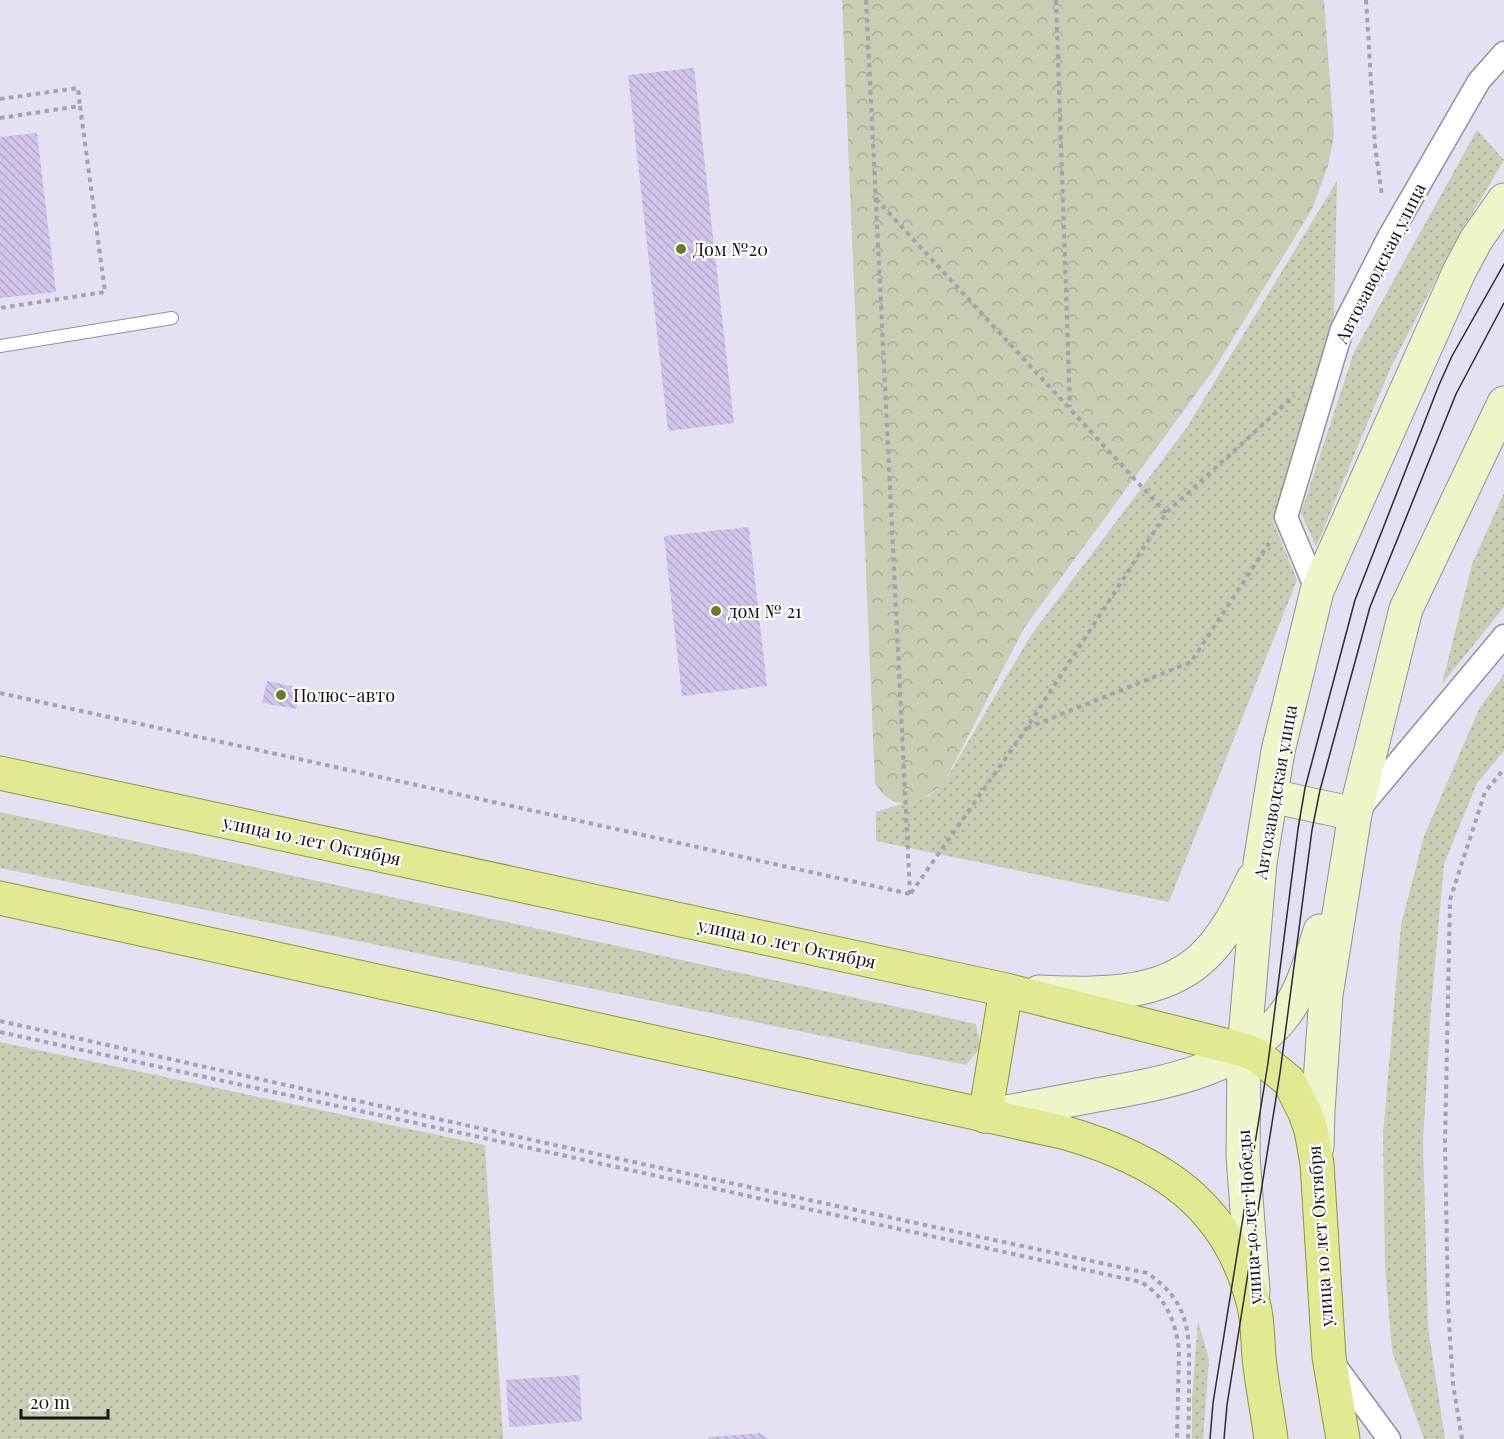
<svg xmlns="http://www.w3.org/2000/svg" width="1504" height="1439" viewBox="0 0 1504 1439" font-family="'Playfair Display',serif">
<defs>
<pattern id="grass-dots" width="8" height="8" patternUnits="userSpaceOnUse" patternTransform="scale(1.5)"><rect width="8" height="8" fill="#c8cdb4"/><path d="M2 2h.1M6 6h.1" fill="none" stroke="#abaf9a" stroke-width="1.8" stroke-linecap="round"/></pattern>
<pattern id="forest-crowns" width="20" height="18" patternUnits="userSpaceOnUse" patternTransform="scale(1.5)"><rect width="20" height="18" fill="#c8cdb4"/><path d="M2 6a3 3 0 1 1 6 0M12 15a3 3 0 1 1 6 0" fill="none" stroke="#abaf9a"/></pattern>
<pattern id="building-back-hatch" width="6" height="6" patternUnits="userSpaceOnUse" patternTransform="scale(1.5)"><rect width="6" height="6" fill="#d1c4ea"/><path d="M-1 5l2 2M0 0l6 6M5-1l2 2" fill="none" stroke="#b3a8c8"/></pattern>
</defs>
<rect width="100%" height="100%" fill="#e6e0f3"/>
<!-- grass -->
<g fill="url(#grass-dots)">
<polygon points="1477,130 1504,160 1452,248 1390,369 1316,547 1301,513 1354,352"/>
<polygon points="1337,181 1334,315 1273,521 1297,580 1169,902 876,841 876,812 929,796 944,783 1031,635 1187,427"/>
<polygon points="1504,493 1504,607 1442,684 1472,564"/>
<polygon points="1504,674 1504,751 1477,783 1444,864 1431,1008 1423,1141 1428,1327 1445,1439 1424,1439 1392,1351 1385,1265 1383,1135 1401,925 1424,836 1479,709"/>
<polygon points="0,812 976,1024 981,1047 966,1065 0,868"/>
<polygon points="0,1042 485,1145 503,1439 0,1439"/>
<polygon points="1198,1321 1209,1359 1203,1439 1192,1439 1192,1400"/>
</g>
<!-- forest -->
<path fill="url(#forest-crowns)" d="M842,0H1324L1334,135L1328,166L1312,209L1215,368L1024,628L944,783C930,795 908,812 888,798C883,795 879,788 875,784Z"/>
<!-- building -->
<g fill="url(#building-back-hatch)">
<polygon points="694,68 734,423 668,431 628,75"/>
<polygon points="37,133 56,292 0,298 0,137"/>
<polygon points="749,527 767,686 682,696 664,536"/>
<polygon points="267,681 301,688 296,709 262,703"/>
<polygon points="579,1375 582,1421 509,1427 506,1380"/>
<polygon points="760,1433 768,1439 709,1439 709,1437"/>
</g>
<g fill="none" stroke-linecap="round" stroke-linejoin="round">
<!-- lane casing -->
<g stroke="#948ea0" stroke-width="14">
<polyline id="lane" points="0,346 172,318"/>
</g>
<!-- street casing -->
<g stroke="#948ea0" stroke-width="25">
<g id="street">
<polyline points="1317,591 1286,517 1342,329 1389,237 1479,81 1504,53"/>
<polyline points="1360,808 1504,636"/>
<polyline points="1333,1363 1389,1439"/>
</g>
</g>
<!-- secondary casing -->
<g stroke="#948ea0" stroke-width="35">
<g id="secondary">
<polyline points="1271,796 1355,814"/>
<path d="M1039,992C1094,994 1157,998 1201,959C1224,939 1240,906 1253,879"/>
<path d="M985,1116C1022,1109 1059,1102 1097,1095C1162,1083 1242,1071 1285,1014C1303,990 1311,959 1320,931"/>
<polyline points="1317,1147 1318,1111 1326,995 1355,814 1406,609 1504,403"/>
<polyline points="1253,1291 1243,1156 1244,1050 1260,863 1278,751 1317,591 1459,272 1476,240 1504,200"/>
</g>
</g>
<!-- primary casing -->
<g stroke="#8d963a" stroke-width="35">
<g id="primary">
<polyline points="0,773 1006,990 1244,1050 1258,1056 1289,1081 1305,1113 1311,1130 1317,1164 1329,1357 1343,1439"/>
<path d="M0,898L1066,1133C1159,1160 1228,1204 1253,1302C1259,1323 1257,1345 1260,1366C1263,1391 1268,1415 1271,1439"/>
<polyline points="985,1116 1006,990"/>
</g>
</g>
<!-- path -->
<g stroke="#a5a1af" stroke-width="4" stroke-dasharray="4.5 4.5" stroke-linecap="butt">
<polyline points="866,0 910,894"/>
<polyline points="1056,0 1070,407"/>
<polyline points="1366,0 1375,146 1382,196"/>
<polyline points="0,99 78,88 80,106"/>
<polyline points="0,118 80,106 105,292 0,308"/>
<polyline points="876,199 1166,513"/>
<polyline points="0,693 910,894"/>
<polyline points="1027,728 1191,662 1269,543"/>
<polyline points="911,893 1026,729 1166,513 1294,396"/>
<path d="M0,1021L541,1142L1147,1273C1187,1300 1190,1328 1189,1374C1189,1395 1189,1417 1188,1439"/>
<path d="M0,1032L1141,1282C1166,1297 1176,1322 1179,1351L1177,1439"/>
<polyline points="1462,1439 1453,1384 1448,1306 1445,1143 1450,900 1485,792 1504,769"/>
</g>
<!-- lane -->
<use href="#lane" stroke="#fff" stroke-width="12"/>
<!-- street -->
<use href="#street" stroke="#fff" stroke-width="22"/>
<!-- secondary -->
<use href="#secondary" stroke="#f0f4c9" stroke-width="33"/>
<!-- primary -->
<use href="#primary" stroke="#e1ea93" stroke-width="33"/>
<!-- tram -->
<g stroke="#2d2a32" stroke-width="1.5">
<polyline points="1210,1439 1213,1403 1268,1063 1298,829 1305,788 1355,600 1439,385 1452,356 1504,264"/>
<polyline points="1224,1439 1227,1405 1280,1073 1312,830 1320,790 1370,607 1456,394 1504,303"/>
</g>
</g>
<!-- markers -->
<g fill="#6f7823" stroke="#fff" stroke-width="2">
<circle cx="681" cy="249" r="6"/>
<circle cx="716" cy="611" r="6"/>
<circle cx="281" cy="695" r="6"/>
</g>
<g text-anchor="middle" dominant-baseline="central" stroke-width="4.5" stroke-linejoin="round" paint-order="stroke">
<!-- poi labels -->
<g font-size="18" fill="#16141a" stroke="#fff" text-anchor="start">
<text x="693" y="249">Дом №20</text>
<text x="728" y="611">дом № 21</text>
<text x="293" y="695">Полюс-авто</text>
</g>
<!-- street labels -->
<g font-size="18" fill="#16141a" stroke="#fff">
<text transform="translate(1380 263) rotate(-63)">Автозаводская улица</text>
<text transform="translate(1275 792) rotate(-80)">Автозаводская улица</text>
<text transform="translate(312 840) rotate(12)">улица 10 лет Октября</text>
<text transform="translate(787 943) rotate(12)">улица 10 лет Октября</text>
<text transform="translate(1249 1217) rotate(-94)">улица 40 лет Победы</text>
<text transform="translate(1320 1236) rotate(-94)">улица 10 лет Октября</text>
</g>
</g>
<!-- scale -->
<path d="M21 1409v9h87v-9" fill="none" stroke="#16141a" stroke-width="3"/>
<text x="30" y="1409" font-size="18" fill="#16141a" stroke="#ffffff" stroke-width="4.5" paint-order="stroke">20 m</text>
</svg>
